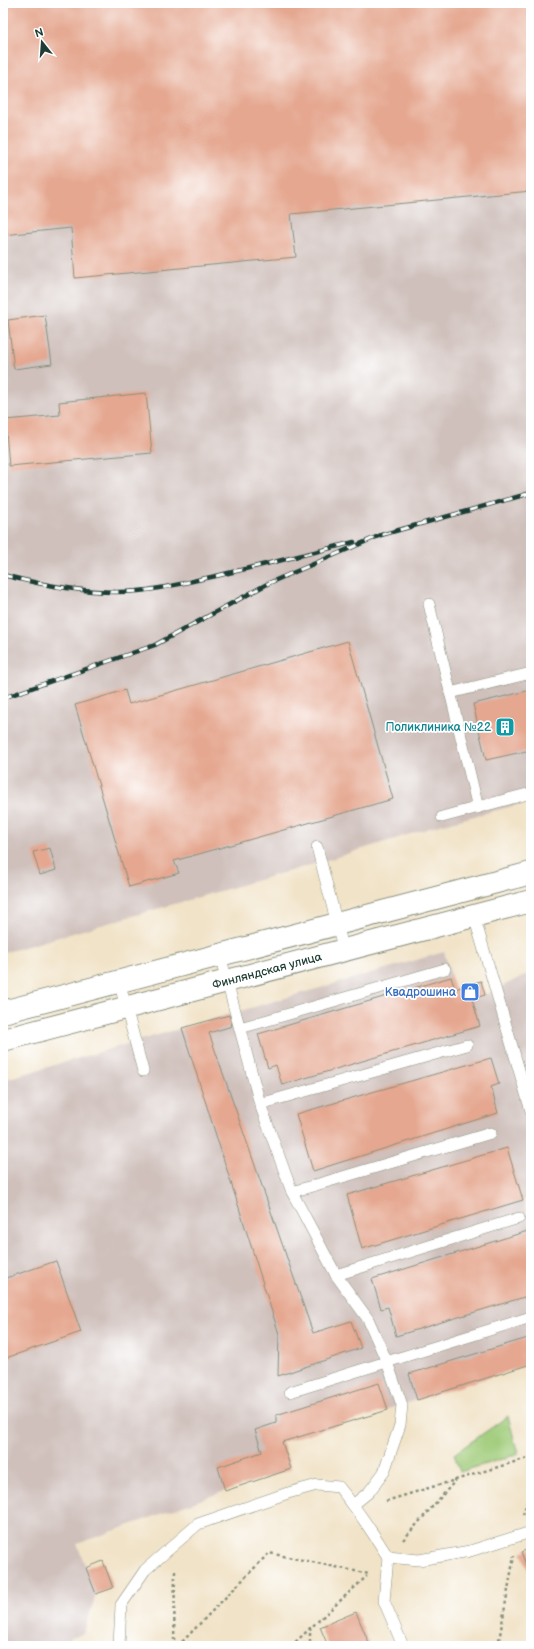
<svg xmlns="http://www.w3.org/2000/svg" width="534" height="1649" viewBox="0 0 534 1649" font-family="'Balsamiq Sans',sans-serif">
<rect width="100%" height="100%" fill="#fff"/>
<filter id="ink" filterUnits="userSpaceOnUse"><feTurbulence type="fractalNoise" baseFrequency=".025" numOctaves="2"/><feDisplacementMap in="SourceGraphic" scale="8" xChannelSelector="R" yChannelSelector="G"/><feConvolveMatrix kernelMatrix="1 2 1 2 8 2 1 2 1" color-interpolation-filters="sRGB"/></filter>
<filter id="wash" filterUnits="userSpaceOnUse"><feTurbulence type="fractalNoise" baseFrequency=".012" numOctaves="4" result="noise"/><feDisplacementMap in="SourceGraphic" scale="16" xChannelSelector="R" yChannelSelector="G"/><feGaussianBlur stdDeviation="0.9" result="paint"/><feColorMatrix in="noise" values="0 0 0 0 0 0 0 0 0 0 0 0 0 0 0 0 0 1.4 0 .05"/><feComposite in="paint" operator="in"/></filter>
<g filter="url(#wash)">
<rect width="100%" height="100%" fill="#f1e3c8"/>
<!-- industrial -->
<g fill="#cfc0bb">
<polygon points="3,3 531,3 531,801 436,826 321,862 3,953"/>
<polygon points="444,952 459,1003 485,995 531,972 531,1198 523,1200 531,1227 531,1364 282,1442 291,1469 225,1491 77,1544 96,1594 84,1633 53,1646 3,1646 3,1080"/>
</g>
<!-- green -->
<polygon fill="#9fcb78" stroke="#5f8456" points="508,1416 518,1454 460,1472 454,1454"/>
<g id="blocks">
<!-- building -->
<g fill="#e5a790">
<polygon points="3,3 531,3 531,191 291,214 296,257 75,278 71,228 3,235"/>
<polygon points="45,315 52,364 14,369 8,320"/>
<polygon points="146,393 152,453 9,466 5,420 60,415 59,402"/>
<polygon points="348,641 393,799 174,861 179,873 129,887 75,705 125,690 129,704"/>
<polygon points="531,690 531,750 486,760 473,704"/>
<polygon points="50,848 56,870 40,875 33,852"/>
<polygon points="451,977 455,989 481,981 485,995 472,999 480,1026 282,1085 276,1065 268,1068 258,1034"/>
<polygon points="229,1015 232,1026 209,1033 313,1333 351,1321 361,1348 278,1376 279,1334 182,1028"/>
<polygon points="491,1058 499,1084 491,1087 498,1113 313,1171 296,1114"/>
<polygon points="507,1148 523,1200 362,1249 347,1195"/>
<polygon points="531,1230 531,1295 396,1336 388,1307 381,1309 372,1279"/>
<polygon points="56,1261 81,1332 3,1359 3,1279"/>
<polygon points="531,1337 531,1364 417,1400 409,1374"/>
<polygon points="379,1383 388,1410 282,1442 291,1469 225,1491 218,1467 262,1452 255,1430 276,1423 276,1415"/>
<polygon points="531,1548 531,1577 521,1552"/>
<polygon points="103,1561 113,1588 96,1594 86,1568"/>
<polygon points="356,1612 370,1646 328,1646 320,1627"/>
</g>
</g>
</g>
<g filter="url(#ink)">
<use href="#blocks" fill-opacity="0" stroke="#88907e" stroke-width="1"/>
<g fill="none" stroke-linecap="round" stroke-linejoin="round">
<!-- service casing -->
<g stroke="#88907e" stroke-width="12">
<g id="service">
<polyline points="429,604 478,808"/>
<polyline points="450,693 531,673"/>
<polyline points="442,817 531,793"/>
<polyline points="317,847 344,951"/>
<polyline points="474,916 531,1111"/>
<polyline points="220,955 260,1104 292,1192 336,1275 368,1319 387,1362 402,1405 400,1425 384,1472 369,1492 353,1505"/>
<polyline points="119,981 143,1071"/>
<polyline points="240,1028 445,969"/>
<polyline points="260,1104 467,1045"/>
<polyline points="292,1192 491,1133"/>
<polyline points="336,1275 519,1218"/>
<polyline points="290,1392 531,1317"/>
<polyline points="388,1557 384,1601 403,1646"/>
<path d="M119,1646L121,1605L145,1570L198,1524L288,1493L317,1485L339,1487C357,1509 373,1533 388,1557L419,1560L470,1551L531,1532"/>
</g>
</g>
<!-- tertiary casing -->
<g stroke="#88907e" stroke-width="24">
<g id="tertiary">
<polyline points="3,1012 531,873"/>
<polyline points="3,1040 531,901"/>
</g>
</g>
<!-- path -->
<g stroke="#88907e" stroke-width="2.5" stroke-dasharray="3 3" stroke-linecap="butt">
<polyline points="386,1501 531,1457"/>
<polyline points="523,1515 531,1488"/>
<polyline points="403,1540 456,1480"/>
<polyline points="310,1627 310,1646"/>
<polyline points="174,1646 175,1569"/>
<polyline points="178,1646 269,1553 369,1574"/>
<polyline points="291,1646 367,1576"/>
<polyline points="498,1646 514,1556"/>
</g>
<!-- service -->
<use href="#service" stroke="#fff" stroke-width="11"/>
<!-- tertiary -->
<use href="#tertiary" stroke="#fff" stroke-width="22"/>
<!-- rail casing -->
<g stroke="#1f3d34" stroke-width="4.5">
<g id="rail">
<path d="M3,575C46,586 94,595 138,591C165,589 190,581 216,576C262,565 308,554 354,542"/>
<polyline points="3,698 155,645 269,583 381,535 531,493"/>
</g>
</g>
<!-- rail -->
<use href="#rail" stroke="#fff" stroke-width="3" stroke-dasharray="9" stroke-linecap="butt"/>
</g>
</g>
<!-- icons -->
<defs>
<g id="building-square" transform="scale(1)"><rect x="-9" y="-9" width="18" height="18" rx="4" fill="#0f9aa8" stroke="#fff"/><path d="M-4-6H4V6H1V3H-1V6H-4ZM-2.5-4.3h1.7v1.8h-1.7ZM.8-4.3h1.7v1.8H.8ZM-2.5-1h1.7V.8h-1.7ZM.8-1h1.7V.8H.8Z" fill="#fff"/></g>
<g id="shop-square" transform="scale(1)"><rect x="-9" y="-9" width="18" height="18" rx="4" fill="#3f7fe0" stroke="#fff"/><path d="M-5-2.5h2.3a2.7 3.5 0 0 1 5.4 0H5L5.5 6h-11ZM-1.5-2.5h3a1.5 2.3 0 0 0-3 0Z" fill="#fff"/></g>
</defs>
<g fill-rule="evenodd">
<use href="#building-square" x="505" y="727"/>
<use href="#shop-square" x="470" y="992"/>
</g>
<g text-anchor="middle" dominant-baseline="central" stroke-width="3.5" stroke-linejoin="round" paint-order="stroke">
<!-- culture labels -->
<g font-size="12" fill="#0d838f" stroke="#fff" text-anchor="end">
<text x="491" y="727">Поликлиника №22</text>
</g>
<!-- street labels -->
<g font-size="12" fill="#1f3d34" stroke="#fff">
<text transform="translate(267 971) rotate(-15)">Финляндская улица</text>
</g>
<!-- shop labels -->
<g font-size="12" fill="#366cbe" stroke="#fff" text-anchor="end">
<text x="456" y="992">Квадрошина</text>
</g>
</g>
<!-- margin -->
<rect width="534" height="1649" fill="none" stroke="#fff" stroke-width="16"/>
<!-- north arrow -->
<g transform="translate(42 42) rotate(343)" stroke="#ffffff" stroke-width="3" paint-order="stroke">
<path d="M0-3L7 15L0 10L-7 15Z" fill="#1f3d34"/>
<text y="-6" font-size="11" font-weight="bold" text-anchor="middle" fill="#1f3d34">N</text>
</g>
</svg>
